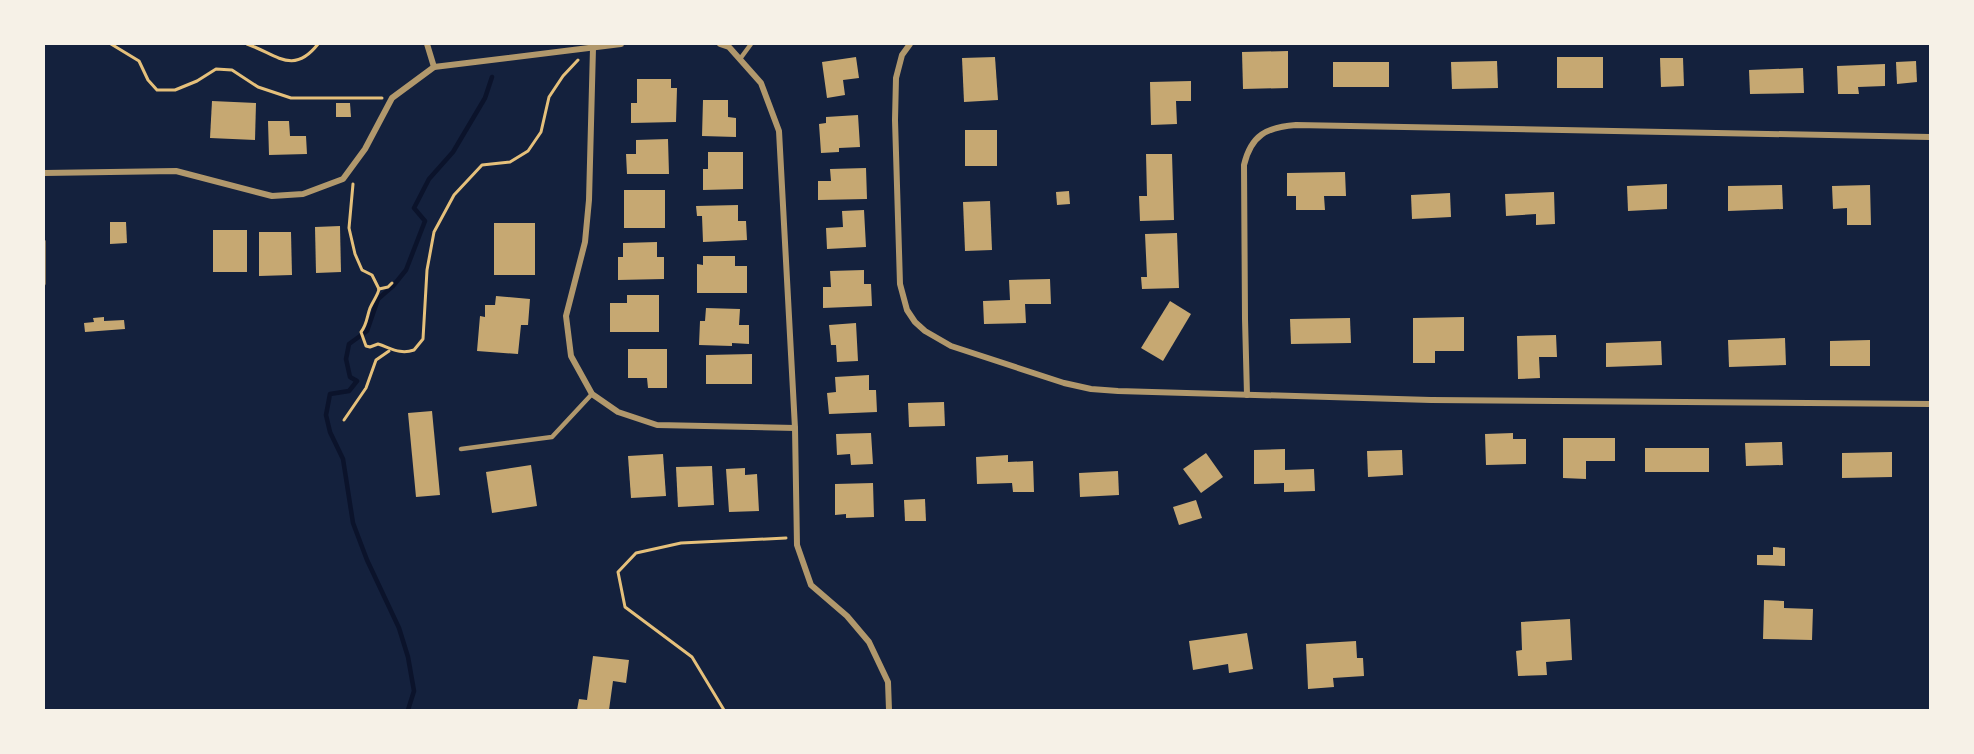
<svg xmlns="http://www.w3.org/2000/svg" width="1974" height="754" viewBox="0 0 1974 754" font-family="Helvetica,sans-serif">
<rect width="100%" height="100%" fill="#14213d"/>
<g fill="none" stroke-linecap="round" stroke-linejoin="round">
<!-- stream -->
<polyline stroke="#0b132b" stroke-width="4.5" points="408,710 414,691 408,657 399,628 367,560 353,523 343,459 330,432 326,415 330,394 349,391 357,381 350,377 346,359 349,344 367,331 378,299 393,286 406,270 425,221 414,208 429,179 453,152 485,98 492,77"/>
</g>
<!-- building -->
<g fill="#c6a872">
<polygon points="1288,51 1288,88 1243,89 1242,52"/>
<polygon points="856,57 859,78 843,80 845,95 827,98 822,62"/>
<polygon points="995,57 998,100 964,102 962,58"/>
<rect x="1557" y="57" width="46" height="31"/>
<polygon points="1660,58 1683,58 1684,86 1661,87"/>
<polygon points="1497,61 1498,88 1452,89 1451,62"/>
<polygon points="1916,61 1917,82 1897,84 1896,62"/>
<rect x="1333" y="62" width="56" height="25"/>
<polygon points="1885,64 1885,86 1858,87 1859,94 1838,94 1837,66"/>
<polygon points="1803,68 1804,93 1750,94 1749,70"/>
<polygon points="637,79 671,79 671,88 677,88 676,122 631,123 631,103 637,103"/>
<polygon points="1191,81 1191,101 1176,101 1177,124 1151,125 1150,82"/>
<polygon points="703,100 728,100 728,117 736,118 736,137 702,136"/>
<polygon points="212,101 256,103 255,140 210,138"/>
<polygon points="336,103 350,103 351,117 336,117"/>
<polygon points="858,115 860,147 839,148 839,152 821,153 819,124 826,123 826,117"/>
<polygon points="268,121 289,121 290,136 306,136 307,154 269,155"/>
<rect x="965" y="130" width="32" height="36"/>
<polygon points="668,139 669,174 627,174 626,154 636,154 636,140"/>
<polygon points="708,152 743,152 743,189 703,190 703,169 708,169"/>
<polygon points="1146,154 1172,154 1174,220 1140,221 1139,196 1147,196"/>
<polygon points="866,168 867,199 818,200 818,181 831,181 830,169"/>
<polygon points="1345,172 1346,196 1324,196 1325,210 1296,210 1296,196 1287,196 1287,173"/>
<polygon points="1667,184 1667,209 1628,211 1627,186"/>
<polygon points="1782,185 1783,209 1728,211 1728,186"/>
<polygon points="1870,185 1871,225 1847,225 1847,208 1833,209 1832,186"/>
<rect x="624" y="190" width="41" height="38"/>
<polygon points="1069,191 1070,204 1057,205 1056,192"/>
<polygon points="1554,192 1555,224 1536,225 1536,214 1506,216 1505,194"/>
<polygon points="1450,193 1451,217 1412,219 1411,195"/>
<polygon points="990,201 992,250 965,251 963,202"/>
<polygon points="738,205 738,221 746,221 747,240 703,242 702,216 697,216 696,206"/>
<polygon points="864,210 866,247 827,249 826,228 843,227 842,211"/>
<polygon points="110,222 126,222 127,243 110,244"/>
<rect x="494" y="223" width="41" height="52"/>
<polygon points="340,226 341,272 316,273 315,227"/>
<rect x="213" y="230" width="34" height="42"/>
<polygon points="259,232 291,232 292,275 259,276"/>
<polygon points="1177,233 1179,288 1142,289 1141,277 1147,277 1145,234"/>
<polygon points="657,242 657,257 664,257 664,279 618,280 618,257 623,257 623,243"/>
<polygon points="703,256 735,256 735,266 747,266 747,293 697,293 697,264 703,265"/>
<polygon points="864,270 864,284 871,284 872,306 823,308 823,287 831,287 830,271"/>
<polygon points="1050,279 1051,304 1025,304 1026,323 984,324 983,301 1010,300 1009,280"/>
<polygon points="627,295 659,295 659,332 610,332 610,303 627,303"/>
<polygon points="496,296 530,299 528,325 521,325 518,354 477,351 480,316 485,317 485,305 495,305"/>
<polygon points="1170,301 1191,314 1163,361 1141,348"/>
<polygon points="706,308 740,309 739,325 749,325 749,344 732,343 732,346 699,345 700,321 705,321"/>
<polygon points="104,317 104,321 124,320 125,329 85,332 84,323 94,322 93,318"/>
<polygon points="1464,317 1464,351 1435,351 1435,363 1413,363 1413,318"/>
<polygon points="1350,318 1351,343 1291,344 1290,319"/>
<polygon points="856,323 858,361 837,362 836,345 831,345 829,325"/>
<polygon points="1556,335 1557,357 1539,357 1540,378 1518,379 1517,336"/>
<polygon points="1785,338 1786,365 1729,367 1728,340"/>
<polygon points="1870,340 1870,366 1830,366 1830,341"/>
<polygon points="1661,341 1662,365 1606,367 1606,343"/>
<polygon points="628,349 667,349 667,388 648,388 647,378 628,378"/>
<polygon points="752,354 752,384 706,384 706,355"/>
<polygon points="869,375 869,390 876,390 877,412 829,414 827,393 836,392 835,377"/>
<polygon points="944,402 945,426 909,427 908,403"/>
<polygon points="432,411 440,495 416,497 408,413"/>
<polygon points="871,433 873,464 851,465 850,454 837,455 836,434"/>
<polygon points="1513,433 1513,439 1526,439 1526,464 1486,465 1485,434"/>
<polygon points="1563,438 1615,438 1615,461 1586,461 1586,479 1563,478"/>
<polygon points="1782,442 1783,465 1746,466 1745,443"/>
<rect x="1645" y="448" width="64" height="24"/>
<polygon points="1285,449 1285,470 1314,469 1315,491 1284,492 1284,483 1254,484 1254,450"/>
<polygon points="1402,450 1403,475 1368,477 1367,451"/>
<polygon points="1892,452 1892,477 1842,478 1842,453"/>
<polygon points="1206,453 1223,477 1201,493 1183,469"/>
<polygon points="663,454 666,496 631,498 628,456"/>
<polygon points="1008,455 1008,462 1033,461 1034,492 1013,492 1012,483 977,484 976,457"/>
<polygon points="531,465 537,506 492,513 486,472"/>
<polygon points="712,466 714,505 678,507 676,467"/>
<polygon points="745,468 745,475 757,474 759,511 729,512 726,469"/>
<polygon points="1118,471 1119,495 1080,497 1079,473"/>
<polygon points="873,483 874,517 846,518 846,514 835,515 835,484"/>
<polygon points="925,499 926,521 905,521 904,500"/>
<polygon points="1196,500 1202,518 1179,525 1173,507"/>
<polygon points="1773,547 1785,548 1785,566 1757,565 1757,555 1773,555"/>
<polygon points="1764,600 1784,601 1784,608 1813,609 1812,640 1763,639"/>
<polygon points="1570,619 1572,660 1546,662 1547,675 1518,676 1516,651 1522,650 1521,622"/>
<polygon points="1247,633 1253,669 1229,673 1228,664 1193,670 1189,641"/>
<polygon points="1356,641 1357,658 1363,658 1364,676 1333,678 1334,687 1308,689 1306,644"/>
<polygon points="593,656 629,660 626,683 613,681 609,710 577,710 579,699 587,700"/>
</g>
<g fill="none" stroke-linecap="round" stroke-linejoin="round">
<!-- path -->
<g stroke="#e5c07b" stroke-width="3">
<polyline points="111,44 139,61 148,80 157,90 175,90 197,81 216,69 232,70 258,87 291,98 382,98"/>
<path d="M247,44C276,54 293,76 318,44"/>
<polyline points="353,184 349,228 355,254 362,270 372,275 379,289"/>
<polyline points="44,241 44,284"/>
<path d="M379,289C378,295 373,301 370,308C367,316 367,325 361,332L366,346L370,347L378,344C391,348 400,355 414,350L423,339L427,270L434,232L454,195L482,165L510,162L528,151L541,132L549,97L563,76L578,60"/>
<polyline points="379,289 388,287 392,283"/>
<polyline points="344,420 366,388 376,360 389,351"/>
<polyline points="724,710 692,657 625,607 618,572 636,553 681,543 786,538"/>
</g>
<!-- service -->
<g stroke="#b1986c" stroke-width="4.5">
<polyline points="740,59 751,44"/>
<polyline points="461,449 552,437 592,394"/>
</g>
<!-- minor -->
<g stroke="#b1986c" stroke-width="6">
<polyline points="427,44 434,67"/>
<polyline points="720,44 729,47 761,83 779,131 795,428 797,545 811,585 847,616 869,642 888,682 889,710"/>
<polyline points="910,44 902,55 896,78 895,120 900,284 907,310 915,322 925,331 951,346 1064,383 1091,389 1118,391 1431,400 1930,404"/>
<polyline points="593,48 589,200 585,242 566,316 571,356 592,394 618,412 657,425 795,428"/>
<polyline points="44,173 176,171 272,196 303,194 343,179 365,149 392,98 434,67 621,44"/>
<path d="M1247,395L1245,319L1244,165C1251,135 1267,127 1296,125L1930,137"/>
</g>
</g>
<!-- border -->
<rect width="1974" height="754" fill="none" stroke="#f6f1e7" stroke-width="90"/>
</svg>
